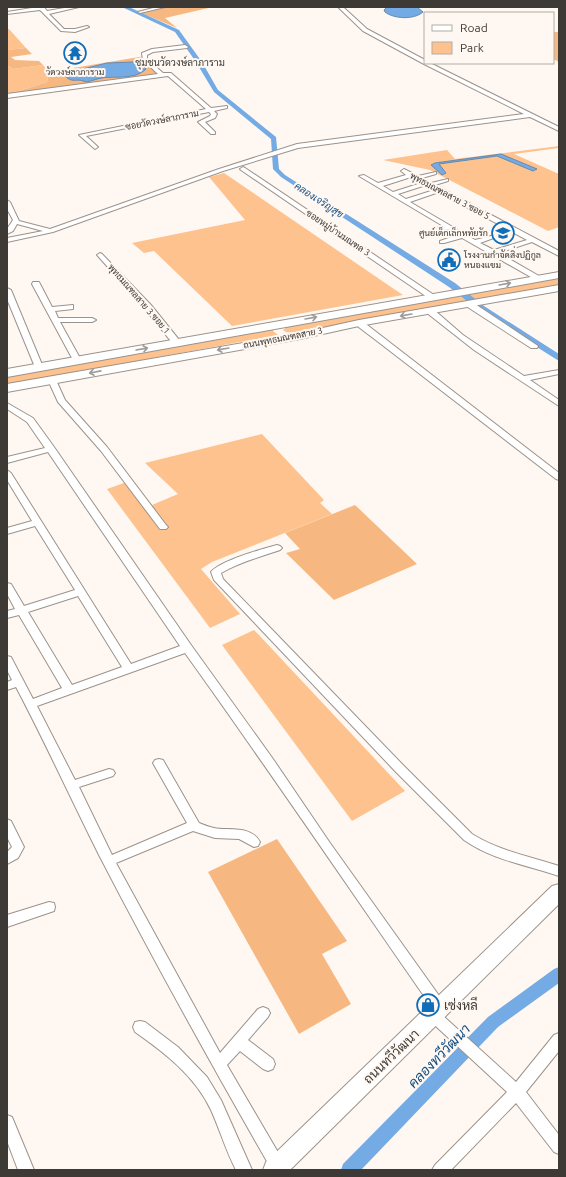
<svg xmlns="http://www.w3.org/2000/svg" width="566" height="1177" viewBox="0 0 566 1177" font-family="Ubuntu,Sarabun,sans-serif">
<rect width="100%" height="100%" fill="#fff8f2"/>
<!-- green -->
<g fill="#fdc28d">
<polygon points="7,29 9,29 26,48 7,50"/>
<polygon points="7,65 13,69 43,65 49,72 47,82 19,91 7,93"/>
<polygon points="559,146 559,148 514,154 559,174 559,227 548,231 430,170 383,160 447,150 455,159"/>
<polygon points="224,173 391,287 403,295 232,326 154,251 144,253 132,243 245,220 209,177"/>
<polygon points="559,278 559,286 475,301 468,294"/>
<polygon points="460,296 468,302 291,333 286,332 283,330 287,327"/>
<polygon points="273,328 273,331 278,335 7,385 7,376"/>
<polygon points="262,434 324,500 320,503 332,514 212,562 201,569 240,614 210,628 107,489 124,483 152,505 178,494 145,463"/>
<polygon points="254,630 258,634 405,791 352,821 222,645"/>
</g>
<!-- forest -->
<g fill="#f6b880" fill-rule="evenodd">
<polygon points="156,7 213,7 165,18 177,28 137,11"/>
<polygon points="553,32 559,32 559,62 553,59"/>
<polygon points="26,48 32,54 11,57 15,60 39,61 43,65 13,69 7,65 7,50"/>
<path d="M145,56L164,75L7,98V93L19,91L47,82L49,72ZM133,62L125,77L99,78L86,82L73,72L107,63Z"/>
<polygon points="355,505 417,564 334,600 286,553 300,549 285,533"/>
<polygon points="277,839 347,941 322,954 351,1004 299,1034 208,872"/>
</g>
<!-- water -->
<g fill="#74abe4" stroke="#6489b0">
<path d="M387,7H417L423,12C414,20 394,19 385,12L384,10Z"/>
<path d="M133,62L140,63L146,69C135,80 115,76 102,78C96,79 92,81 86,82C75,77 73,85 63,74L107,63Z"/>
<polygon points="501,154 537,169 533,171 497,156 439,164 446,173 442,175 431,165 435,163"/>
</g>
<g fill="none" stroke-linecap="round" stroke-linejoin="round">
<!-- canal -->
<g fill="#74abe4" fill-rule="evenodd">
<polygon points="122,7 129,7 179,30 202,62 218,90 276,137 279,169 285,175 455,283 484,306 559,354 559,361 478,310 449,287 281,177 273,169 271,139 214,92 196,62 175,32"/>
<polygon points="559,967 559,983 498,1027 361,1170 341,1170 343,1164 488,1017 554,969"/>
</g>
<!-- minor casing -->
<g stroke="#9c928a" stroke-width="2">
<g id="minor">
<polygon points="38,7 44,7 47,11 70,7 79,7 49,14 64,29 75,29 87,26 89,27 75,32 61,31 40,10 7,14 7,12"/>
<polygon points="157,7 165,7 140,13 138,12"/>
<polygon points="338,7 343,7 367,29 425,60 425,63 430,63 559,127 559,131 530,117 298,148 223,171 53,232 7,242 7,238 43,231 17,224 13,231 7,234 7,229 13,220 7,209 7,200 10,202 19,221 50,229 219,169 297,144 524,114 424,64 363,31"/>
<polygon points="185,45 188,47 187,48 153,52 147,55 147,59 163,73 171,73 211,108 227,106 227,108 214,111 217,114 215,118 205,122 215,132 215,134 211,134 198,122 210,116 211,114 209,112 86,136 98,147 95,149 79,135 206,109 168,76 7,98 7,94 158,74 143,60 142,53 152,49"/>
<polygon points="243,167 245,168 437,297 436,299 430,299 241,170 240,169"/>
<path d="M404,169L418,176L436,172V174L422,178L431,183L448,179V181L435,185L559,251V256L532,242L499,253L539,276V280H536L462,238L444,243H440V241L457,235L448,229L426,234V232L443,226L359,176L364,175L378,183L406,175L401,171ZM411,177L421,183L393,192L383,186ZM426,185L434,190L406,199L398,194ZM439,192L527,240L494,250L480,243L499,236V234L475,240L410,202Z"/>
<polygon points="100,253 102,254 151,305 180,341 180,345 174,345 145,309 98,256 97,255"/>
<polygon points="33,282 39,282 52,307 73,305 73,309 55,311 58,318 92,318 96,320 92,322 60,322 81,360 80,362 77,362 73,360 32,284"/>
<polygon points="7,288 11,290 43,367 42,369 39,369 35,367 7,299"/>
<polygon points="466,302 472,302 538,346 537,348 531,348 466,306"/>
<polygon points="427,309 433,309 463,335 524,376 559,370 559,374 530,380 559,400 559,406 474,350 427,313"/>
<polygon points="356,321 362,321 559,473 559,480 556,479 381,344 356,325"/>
<polygon points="49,378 55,378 65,400 107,447 166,525 168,527 166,529 160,529 101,451 58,402 48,380"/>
<path d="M7,403L33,418L54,447L191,645L273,759L330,843L445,1004L447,1008L445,1012L441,1014L516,1082L554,1035L559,1033V1051L526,1092L559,1135V1154L554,1152L516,1103L451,1170H432L435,1165L507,1092L428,1019L426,1015L428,1011L433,1009C350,890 269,770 185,653L37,706L75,780L109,769L113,770L115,773L113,776L79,787L112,855L187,823L153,763L155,760L159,759L163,760L199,823C204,825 209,827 214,828C229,831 251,825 260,842L258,846L254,847L239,839L215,838L193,831L116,863L220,1053L258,1009L263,1007L268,1009L270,1013L268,1017L248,1040L273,1059L275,1064L273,1069L268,1071L263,1069L240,1051L227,1065L286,1166L284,1170H272C212,1066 154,961 99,855C71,799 45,742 16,687L7,690V682L12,680L7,670V656L11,657L33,699L62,688L19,615L7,618V611L15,609L7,594V583L11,584L24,606L75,590L35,526L7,534V528L32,521L7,480V470L11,473L131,664L180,646L48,452L7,463V457L45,448L27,422L7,409ZM78,596L122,667L72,685L28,612Z"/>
<path d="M277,545L280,546L282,548L280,550C260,557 240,562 221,573L223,579L403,765L472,834C499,851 529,856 559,866V876C527,865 492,860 464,840L395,771L214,580L211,572C220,561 262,549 277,545Z"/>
<polygon points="7,819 11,821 24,847 18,858 7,864 7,852 12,847 7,837"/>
<polygon points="49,902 54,903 55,907 54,911 7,927 7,915"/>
<path d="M140,1021L145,1022L178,1047L207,1077L221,1100L252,1170H236C226,1151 220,1130 211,1110C195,1076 165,1053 135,1032L133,1027L135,1022Z"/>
<polygon points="7,1115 12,1117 34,1170 18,1170 7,1141"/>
</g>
</g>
<!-- secondary casing -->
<g stroke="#9c928a" stroke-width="2">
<g id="secondary">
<polygon points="559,272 559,278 7,377 7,369"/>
<polygon points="559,285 559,291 359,326 300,339 7,392 7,384 300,333 359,320"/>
<polygon points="559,884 559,904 290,1170 263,1170 266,1162 552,886"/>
</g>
</g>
<!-- minor -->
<use href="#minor" fill="#fff" fill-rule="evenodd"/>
<!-- secondary -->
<use href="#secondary" fill="#fff" fill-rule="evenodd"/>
</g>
<!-- one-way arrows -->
<defs><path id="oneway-shaft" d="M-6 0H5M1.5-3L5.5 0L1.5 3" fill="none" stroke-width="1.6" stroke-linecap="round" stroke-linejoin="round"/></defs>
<g stroke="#9e9c9a">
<use href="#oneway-shaft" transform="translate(505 284) rotate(-10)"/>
<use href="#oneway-shaft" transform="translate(406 315) rotate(170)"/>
<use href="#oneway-shaft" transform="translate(311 318) rotate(-10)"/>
<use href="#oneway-shaft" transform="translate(142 349) rotate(-10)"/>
<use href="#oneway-shaft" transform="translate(223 349) rotate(170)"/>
<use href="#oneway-shaft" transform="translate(95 372) rotate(169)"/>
</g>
<!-- icons -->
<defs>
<g id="temple-ring" transform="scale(1.15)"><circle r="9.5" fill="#fff8f2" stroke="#0f6db9" stroke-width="1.5"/><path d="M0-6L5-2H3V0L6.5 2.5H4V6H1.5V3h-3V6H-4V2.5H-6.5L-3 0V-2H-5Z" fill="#0f6db9"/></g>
<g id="school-ring" transform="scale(1.15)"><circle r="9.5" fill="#fff8f2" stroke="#0f6db9" stroke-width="1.5"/><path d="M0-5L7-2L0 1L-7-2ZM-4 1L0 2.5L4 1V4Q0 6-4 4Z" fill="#0f6db9"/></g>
<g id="civic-ring" transform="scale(1.15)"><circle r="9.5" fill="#fff8f2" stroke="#0f6db9" stroke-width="1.5"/><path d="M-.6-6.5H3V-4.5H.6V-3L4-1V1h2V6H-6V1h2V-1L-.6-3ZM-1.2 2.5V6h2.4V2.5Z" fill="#0f6db9"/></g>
<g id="shop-ring" transform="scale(1.15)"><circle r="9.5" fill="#fff8f2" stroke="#0f6db9" stroke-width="1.5"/><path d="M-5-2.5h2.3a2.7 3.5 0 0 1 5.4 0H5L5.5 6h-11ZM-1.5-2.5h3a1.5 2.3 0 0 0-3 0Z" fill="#0f6db9"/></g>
</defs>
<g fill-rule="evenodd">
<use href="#temple-ring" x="75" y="53"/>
<use href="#school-ring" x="503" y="233"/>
<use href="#civic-ring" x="449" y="260"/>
<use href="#shop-ring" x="428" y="1005"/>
</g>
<g text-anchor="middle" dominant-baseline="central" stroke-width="4" stroke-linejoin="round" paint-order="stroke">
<!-- far-poi labels -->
<g font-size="9" fill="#3d3935" stroke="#fff8f2">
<text x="75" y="72">วัดวงษ์ลาภาราม</text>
<text x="488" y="233" text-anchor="end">ศูนย์เด็กเล็กหทัยรัก</text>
<text x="464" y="255" text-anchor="start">โรงงานกำจัดสิ่งปฏิกูล<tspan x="464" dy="10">หนองแขม</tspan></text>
</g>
<!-- far-street labels -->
<g font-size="9" fill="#3d3935" stroke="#fff8f2">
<text transform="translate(162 120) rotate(-11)">ซอยวัดวงษ์ลาภาราม</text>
<text transform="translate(450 196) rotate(28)">พุทธมณฑลสาย 3 ซอย 5</text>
<text transform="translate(338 233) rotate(34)">ซอยหมู่บ้านมณฑล 3</text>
<text transform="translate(139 299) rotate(49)">พุทธมณฑลสาย 3 ซอย 1</text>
<text transform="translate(283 338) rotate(-11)">ถนนพุทธมณฑลสาย 3</text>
</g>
<!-- far-neighbourhood labels -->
<g font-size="10" fill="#3d3935" stroke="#fff8f2">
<text x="180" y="62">ชุมชนวัดวงษ์ลาภาราม</text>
</g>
<!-- far-water labels -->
<g font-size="10" font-style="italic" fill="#134e83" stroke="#fff8f2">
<text transform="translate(319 200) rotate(33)">คลองเจริญสุข</text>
</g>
<!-- near-poi labels -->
<g font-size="13" fill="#3d3935" stroke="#fff8f2" text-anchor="start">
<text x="444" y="1005">เซ่งหลี</text>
</g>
<!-- near-street labels -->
<g font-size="13" fill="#3d3935" stroke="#fff8f2">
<text transform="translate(391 1056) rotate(-44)">ถนนทวีวัฒนา</text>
</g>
<!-- near-water labels -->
<g font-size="14" font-style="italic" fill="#134e83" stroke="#fff8f2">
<text transform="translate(439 1056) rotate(-46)">คลองทวีวัฒนา</text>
</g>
</g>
<!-- border -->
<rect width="566" height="1177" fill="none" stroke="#3d3935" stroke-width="16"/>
<!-- legend -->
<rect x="424" y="12" width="130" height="52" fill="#fff8f2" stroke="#b1aca6"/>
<rect x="432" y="25" width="20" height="6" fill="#ffffff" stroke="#b1aca6"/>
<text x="460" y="32" font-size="12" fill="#3d3935">Road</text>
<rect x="432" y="42" width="20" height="12" fill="#fdc28d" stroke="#b1aca6"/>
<text x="460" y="52" font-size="12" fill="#3d3935">Park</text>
</svg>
